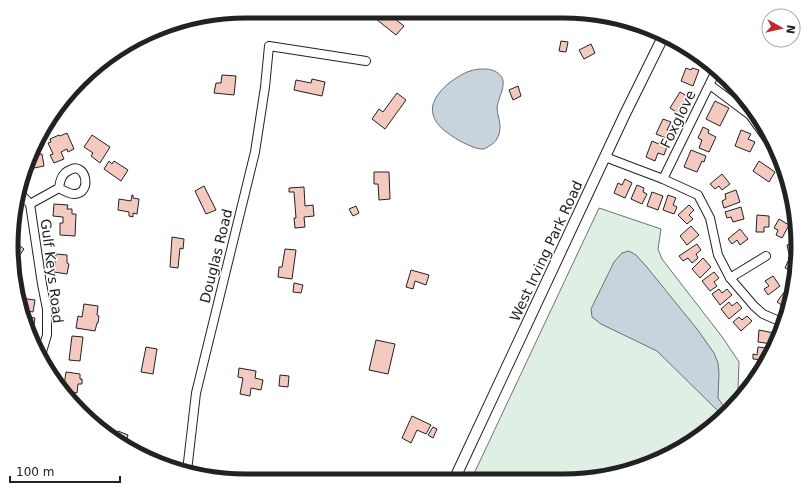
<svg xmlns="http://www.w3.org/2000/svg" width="809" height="492" viewBox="0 0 809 492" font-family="'DejaVu Sans',sans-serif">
<rect width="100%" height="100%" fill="#fff"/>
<!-- green -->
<polygon fill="#e0efe3" stroke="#6f6f6f" points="599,208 661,229 658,249 662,259 723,338 739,362 738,390 741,396 680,450 624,473 579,480 471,480"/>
<!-- water -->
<g fill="#c7d3dd" stroke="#6f6f6f">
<path d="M482,69C488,69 493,69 499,74C509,82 498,97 497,108C497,114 500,120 500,126C500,135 497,142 489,146C488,147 486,148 484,149C477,150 464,143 458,140C448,133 436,127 433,114C428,96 455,76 470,71C473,70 478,69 482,69Z"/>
<polygon points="629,251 636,255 646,266 697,329 714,353 718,363 719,373 718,398 726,410 719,416 718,411 657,351 601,324 592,317 591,309 614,262 622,253"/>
</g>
<!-- building -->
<g fill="#f3c9c0" stroke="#222">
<polygon points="381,12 386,12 404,26 396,35 376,19"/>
<polygon points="561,41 568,42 566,52 559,51"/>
<polygon points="591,44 595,53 584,59 579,50"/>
<polygon points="696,54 707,60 705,65 698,62 700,57 696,55"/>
<polygon points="686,68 691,70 692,68 699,70 693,86 681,81"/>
<polygon points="222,75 236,76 234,95 214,93 216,83 221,83"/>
<polygon points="312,79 325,82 322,96 294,90 296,80 311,83"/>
<polygon points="518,86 521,96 513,100 509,90"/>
<polygon points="680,92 690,98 684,107 687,109 682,116 670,108"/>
<polygon points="397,93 406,100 385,129 372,119 379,109 383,112"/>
<polygon points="715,101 729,108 720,126 706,119"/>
<polygon points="663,119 671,122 667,130 674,133 671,140 656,134"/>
<polygon points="703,127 709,130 708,133 716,137 709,152 699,148 702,140 698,138"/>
<polygon points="741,130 751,134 748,139 755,142 750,152 735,146"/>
<polygon points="67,133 74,149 68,152 67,149 61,152 64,159 54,163 50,155 53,154 48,143 51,142 50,139 59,135 60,136"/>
<polygon points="92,135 110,147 100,163 91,156 93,153 84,147"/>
<polygon points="652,141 659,144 660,141 668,144 664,155 658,153 655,161 646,157"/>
<polygon points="691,150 706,156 704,162 702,161 697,172 684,167"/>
<polygon points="42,154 44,166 24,170 31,155"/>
<polygon points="109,161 112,164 114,161 128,170 121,181 104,169"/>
<polygon points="759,161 775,172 769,182 753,171"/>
<polygon points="374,172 389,172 390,199 379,200 378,184 374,184"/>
<polygon points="722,174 730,184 722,190 719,186 715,189 710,184"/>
<polygon points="625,179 632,183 625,198 614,193 618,183 622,185"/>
<polygon points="637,185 644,188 643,192 647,194 642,204 631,199"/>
<polygon points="204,186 216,210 206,214 195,191"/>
<polygon points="304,187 305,206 313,205 314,216 304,217 305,227 295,228 294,218 296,218 294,192 289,192 289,188"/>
<polygon points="736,190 740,202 724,208 722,201 726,199 725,194"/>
<polygon points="652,192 663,196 658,210 647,206"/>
<polygon points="132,195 133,195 133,198 139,199 137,214 133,213 133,217 129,216 129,212 118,210 119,199 131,201"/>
<polygon points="668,195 676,198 673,205 677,207 674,214 663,210"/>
<polygon points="54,204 68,205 67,209 72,209 72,214 76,214 75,236 60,235 60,223 63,223 63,217 53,216"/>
<polygon points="689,205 694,210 689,215 693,219 687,224 678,215"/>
<polygon points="356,206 359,213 353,216 349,209"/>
<polygon points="741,207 744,219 733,222 731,217 727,218 725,212"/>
<polygon points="757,215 769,216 769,227 764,227 764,232 756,232"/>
<polygon points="779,219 789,225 782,238 776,235 778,230 774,228"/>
<polygon points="691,226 699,235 687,245 680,236"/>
<polygon points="740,229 748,239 740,245 737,240 732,244 728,239"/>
<polygon points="172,237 184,239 183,249 180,248 178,268 170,267"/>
<polygon points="790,238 794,238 793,253 789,254 787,245 791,244"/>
<polygon points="12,240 24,249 19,256 16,254 13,257 11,246"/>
<polygon points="697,244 701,250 696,254 698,258 692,263 688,258 683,261 679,256"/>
<polygon points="285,249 296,250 292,279 278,277 279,267 282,267"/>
<polygon points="56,254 67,255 67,263 69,264 67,274 54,272"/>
<polygon points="703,258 711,267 700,278 692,269"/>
<polygon points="788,261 793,263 792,276 789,275 790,270 785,268"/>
<polygon points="411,270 429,275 426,285 415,281 413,289 406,287"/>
<polygon points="714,272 719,278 714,282 717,286 710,291 702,281"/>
<polygon points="773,276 780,286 768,295 764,289 769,286 765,281"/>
<polygon points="294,283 303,285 301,293 293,292"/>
<polygon points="787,288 791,291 790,305 786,302 783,306 777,302"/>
<polygon points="719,289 722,293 727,289 732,295 720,305 712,294"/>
<polygon points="20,298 35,300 33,312 22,310"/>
<polygon points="729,302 732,306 737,302 742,308 729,319 721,309"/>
<polygon points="84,304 98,306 97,315 99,316 98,323 97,323 95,331 76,328 78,316 82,317"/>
<polygon points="23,316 35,318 32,337 23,321"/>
<polygon points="747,316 752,321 741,331 733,322 739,317 742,320"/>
<polygon points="759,330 774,333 772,344 758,342"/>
<polygon points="72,336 83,337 80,361 69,360"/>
<polygon points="376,340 395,344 388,374 369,370"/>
<polygon points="146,347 157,349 153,374 141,372"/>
<polygon points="758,347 766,348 766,353 767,354 764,360 753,359 753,354 757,355"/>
<polygon points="239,368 256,371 255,378 263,380 261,390 251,388 250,396 240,394 243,378 238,377"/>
<polygon points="66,372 80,374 80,379 82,379 82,384 78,384 77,393 71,392 70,395 65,395 63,392"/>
<polygon points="280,375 289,376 288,387 279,386"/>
<polygon points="412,416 431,425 426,434 417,430 411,443 402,438"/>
<polygon points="433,427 437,429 433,438 428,435"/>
<polygon points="118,431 128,435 125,445 115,439"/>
</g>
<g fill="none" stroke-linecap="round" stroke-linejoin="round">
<!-- minor casing -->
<g stroke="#222" stroke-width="10">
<g id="minor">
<polyline points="710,85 750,115 773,147"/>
<polyline points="605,157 663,179 698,195 710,218 718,255 730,278 754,306 763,314 777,320 783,321"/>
<polyline points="663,179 716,71"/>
<polyline points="20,193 30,204 42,284 47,309 47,335 41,355"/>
<path d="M30,204L59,188C60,180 62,173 70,170C86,161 93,194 74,194C69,194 64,191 59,188"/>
<polyline points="730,278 766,256"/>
<polyline points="187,471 196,393 255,152 265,87 269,46 366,61"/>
</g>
</g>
<!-- major casing -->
<g stroke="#222" stroke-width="12">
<polyline id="major" points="454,480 624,116 664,35"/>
</g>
<!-- minor -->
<use href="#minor" stroke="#fff" stroke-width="8"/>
<!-- major -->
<use href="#major" stroke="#fff" stroke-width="10"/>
</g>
<g text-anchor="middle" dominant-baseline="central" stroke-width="3" stroke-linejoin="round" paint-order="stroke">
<!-- street labels -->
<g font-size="14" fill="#222" stroke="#fff">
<text transform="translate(678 119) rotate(-64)">Foxglove</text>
<text transform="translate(546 251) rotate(-65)">West Irving Park Road</text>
<text transform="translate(216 256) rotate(-76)">Douglas Road</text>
<text transform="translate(52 271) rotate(83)">Gulf Keys Road</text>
</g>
</g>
<!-- crop -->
<path d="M0 0H809V492H0ZM246 18H563A228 228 0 0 1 791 246V246A228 228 0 0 1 563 474H246A228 228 0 0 1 18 246V246A228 228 0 0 1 246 18Z" fill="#fff" fill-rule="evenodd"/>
<path fill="none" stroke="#222" stroke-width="5" d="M246 18H563A228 228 0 0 1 791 246V246A228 228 0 0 1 563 474H246A228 228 0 0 1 18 246V246A228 228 0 0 1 246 18Z"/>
<!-- north arrow -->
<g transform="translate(781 28) rotate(98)"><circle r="19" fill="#ffffff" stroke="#a7a7a7"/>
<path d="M0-3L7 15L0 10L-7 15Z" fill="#c62828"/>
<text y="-6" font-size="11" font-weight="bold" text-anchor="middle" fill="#222222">N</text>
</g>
<!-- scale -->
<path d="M10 476v6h110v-6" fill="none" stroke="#222222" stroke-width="2"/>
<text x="16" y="476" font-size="12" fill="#222222" stroke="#ffffff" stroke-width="3" paint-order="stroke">100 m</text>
</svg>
